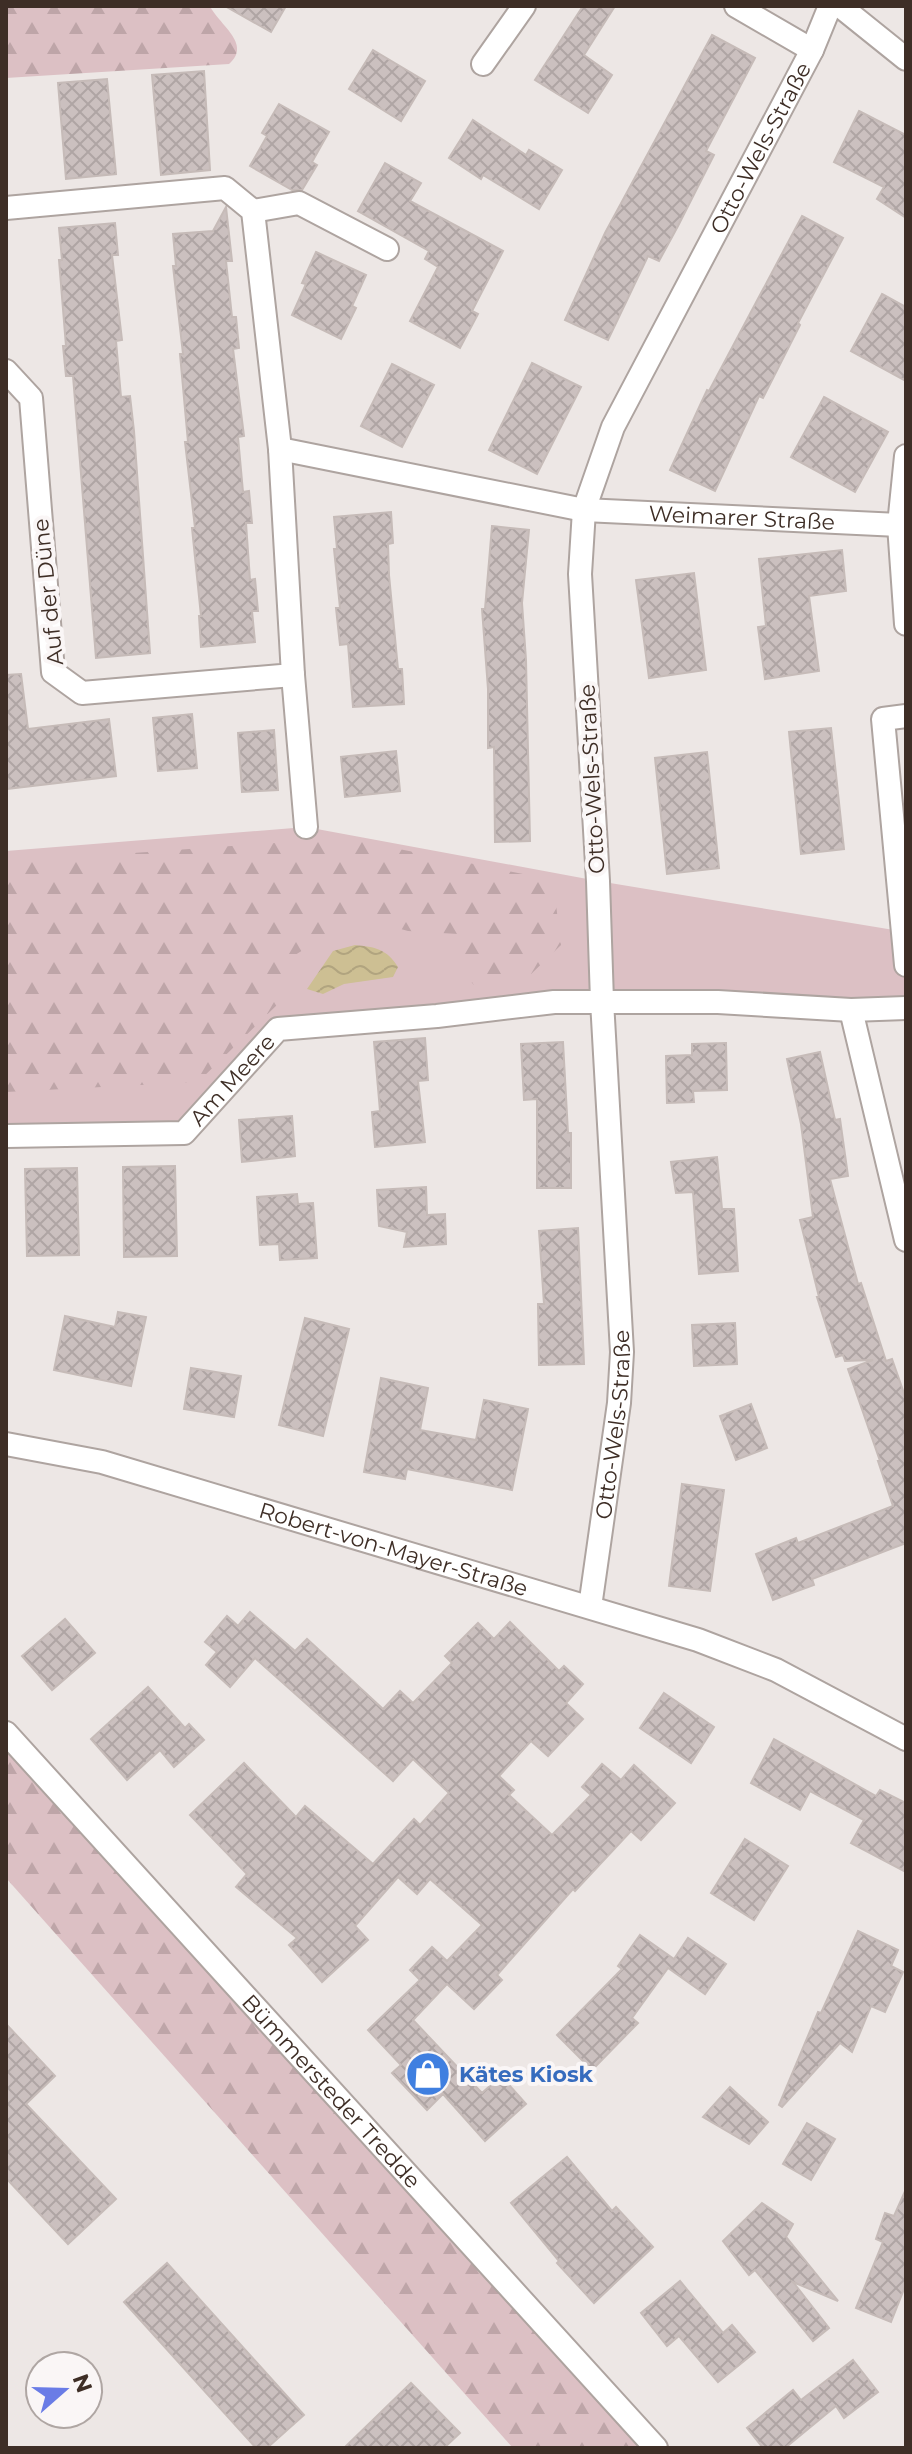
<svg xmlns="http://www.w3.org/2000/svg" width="912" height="2454" viewBox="0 0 912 2454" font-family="Montserrat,sans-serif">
<defs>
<pattern id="forest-firs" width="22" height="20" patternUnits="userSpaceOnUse" patternTransform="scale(2)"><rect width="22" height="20" fill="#dcc0c4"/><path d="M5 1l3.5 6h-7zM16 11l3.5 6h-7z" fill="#bea5a8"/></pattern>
<pattern id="water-waves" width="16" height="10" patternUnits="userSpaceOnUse" patternTransform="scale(2)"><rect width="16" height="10" fill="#cdbf93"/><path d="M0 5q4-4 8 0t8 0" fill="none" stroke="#b1a47f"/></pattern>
<pattern id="building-cross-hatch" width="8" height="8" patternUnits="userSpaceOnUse" patternTransform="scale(2)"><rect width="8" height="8" fill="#cbc0bf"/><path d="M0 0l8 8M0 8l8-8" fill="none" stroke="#afa5a4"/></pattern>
</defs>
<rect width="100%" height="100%" fill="#ede7e5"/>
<!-- green -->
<polygon fill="#dcc0c4" points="306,827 598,881 906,932 906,1008 718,1002 278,1029 184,1133 6,1136 6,851"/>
<!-- forest -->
<g fill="url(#forest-firs)">
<path d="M6,6H210C218,24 253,44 229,64L6,78Z"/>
<polygon points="344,838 553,880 561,945 527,978 474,985 460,970 458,934 408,931 357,917 295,955 281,1001 198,1082 6,1092 6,862"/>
<polygon points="6,1733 656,2448 513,2448 6,1878"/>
</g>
<!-- water -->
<path fill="url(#water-waves)" d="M355,945C375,947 387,949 398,967L393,977L344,984L323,994L307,989L333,951Z"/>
<!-- building -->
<g fill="url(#building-cross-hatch)" stroke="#c6bbb8" stroke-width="2">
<polygon points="225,6 286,6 271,32"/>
<polygon points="583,6 615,6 584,55 612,75 588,113 535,80"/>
<polygon points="712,35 755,58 706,151 714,155 678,226 659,261 648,256 608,340 565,320 605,233"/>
<polygon points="373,50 425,81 401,121 349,89"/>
<polygon points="204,71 210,170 161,175 152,75"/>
<polygon points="107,79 116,174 66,179 58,83"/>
<polygon points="279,104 329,132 312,162 317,165 302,190 292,190 250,166 267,136 262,133"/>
<polygon points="859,111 906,135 906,218 877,199 884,187 834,162"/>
<polygon points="473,120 526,155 529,150 562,170 539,209 483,175 481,179 449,158"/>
<polygon points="385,163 421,183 410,201 503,251 472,311 478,314 460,348 410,321 438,267 425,259 429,251 358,211"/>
<polygon points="226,207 232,261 226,261 232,317 236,317 239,348 233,349 244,436 238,437 243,492 249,491 252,523 246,523 250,580 255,579 258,611 252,611 255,642 201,647 199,616 201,616 192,528 195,528 185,442 188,442 180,354 183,354 173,266 176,266 173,234 213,231"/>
<polygon points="802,216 843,238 798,323 800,325 763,398 759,396 715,491 670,470 707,390 709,391"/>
<polygon points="115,223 118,255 112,255 122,340 116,341 121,397 130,396 134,431 150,653 96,658 73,376 66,376 63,346 66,346 59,260 62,260 59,228"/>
<polygon points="316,252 366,275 352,306 356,308 341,339 292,315 306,284 302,283"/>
<polygon points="882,294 906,307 906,381 851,351"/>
<polygon points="532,363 581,387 537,474 489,450"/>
<polygon points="392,364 434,385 402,447 361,426"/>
<polygon points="824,397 888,432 855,492 791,457"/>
<polygon points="391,512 393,543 388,544 389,575 398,669 402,669 404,704 353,707 348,644 340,645 336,608 340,608 334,549 337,549 334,517"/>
<polygon points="492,526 529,530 522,603 526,660 530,841 495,842 494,747 488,748 488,689 482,609 485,609"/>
<polygon points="842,550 846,591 809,596 819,671 765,679 758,627 766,626 759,559"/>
<polygon points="694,573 706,670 649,678 636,580"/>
<polygon points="21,674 28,729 109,719 116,776 6,789 6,675"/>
<polygon points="192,714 197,768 158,771 153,718"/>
<polygon points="831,728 844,849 801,854 789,732"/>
<polygon points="274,730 278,790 242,792 238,733"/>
<polygon points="396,751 400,791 345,797 341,757"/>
<polygon points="707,752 719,868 667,874 655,758"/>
<polygon points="425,1038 428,1080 418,1081 425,1142 375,1147 372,1112 380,1111 374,1042"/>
<polygon points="563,1042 568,1133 571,1133 571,1188 537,1188 537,1099 524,1100 521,1044"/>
<polygon points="726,1043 727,1090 693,1091 694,1102 667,1103 666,1056 692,1055 692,1044"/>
<polygon points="820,1052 835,1120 840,1119 848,1176 830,1179 858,1284 861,1283 886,1361 892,1359 906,1399 906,1543 812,1579 814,1585 773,1600 756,1554 796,1538 798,1543 893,1506 878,1461 880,1461 848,1369 873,1360 845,1361 843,1355 836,1357 817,1297 819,1297 800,1220 813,1217 801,1124 787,1059"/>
<polygon points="292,1116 295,1156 242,1162 239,1120"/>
<polygon points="717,1157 722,1209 734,1209 738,1271 699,1274 693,1192 676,1193 671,1162"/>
<polygon points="175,1166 177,1256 124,1257 123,1167"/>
<polygon points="77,1168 79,1255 27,1256 25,1169"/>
<polygon points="426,1187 427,1215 445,1214 446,1244 404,1247 407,1232 379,1226 377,1190"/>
<polygon points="297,1194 298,1204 313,1203 317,1258 280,1260 279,1244 260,1245 257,1197"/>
<polygon points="578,1228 584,1364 539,1365 538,1304 544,1304 539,1231"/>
<polygon points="118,1312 146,1317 131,1386 54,1370 65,1316 115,1327"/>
<polygon points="305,1318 349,1329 323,1436 279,1425"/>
<polygon points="735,1323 737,1364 694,1366 692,1325"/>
<polygon points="191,1368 241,1376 234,1417 184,1409"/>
<polygon points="381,1378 428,1388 420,1430 476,1440 484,1400 528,1409 512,1490 407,1469 405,1479 364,1472"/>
<polygon points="751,1404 767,1448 736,1460 720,1416"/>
<polygon points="682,1484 724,1490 710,1591 669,1586"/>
<polygon points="250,1612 295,1651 307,1639 383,1709 400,1691 413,1703 452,1663 445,1656 478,1623 494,1639 510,1622 559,1671 564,1666 583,1684 566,1703 583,1719 548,1756 531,1741 499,1776 514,1790 509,1795 552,1835 591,1795 582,1787 602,1764 621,1780 634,1765 675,1803 641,1840 631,1831 575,1891 573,1889 497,1975 502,1980 474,2009 447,1984 413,2020 482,2093 501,2076 526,2104 485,2141 443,2094 427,2110 392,2073 401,2065 368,2030 420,1980 410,1970 432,1947 447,1961 482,1925 430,1879 417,1894 398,1877 355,1926 368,1940 322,1982 289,1945 297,1938 236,1887 247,1874 190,1815 244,1763 296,1817 305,1806 373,1864 414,1819 420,1825 449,1793 413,1759 393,1781 255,1658 230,1687 206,1665 217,1652 205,1642 227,1616 238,1626"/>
<polygon points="65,1619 95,1653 52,1690 22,1656"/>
<polygon points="148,1687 185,1728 189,1724 204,1740 174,1767 160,1750 127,1780 91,1739"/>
<polygon points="664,1693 714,1727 691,1763 640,1728"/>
<polygon points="774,1739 876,1796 880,1790 906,1803 906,1872 851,1843 864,1820 810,1791 800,1810 751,1783"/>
<polygon points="745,1839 788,1866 754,1920 711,1893"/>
<polygon points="858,1931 898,1950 891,1966 903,1972 885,2012 871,2006 852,2052 840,2043 782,2107 779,2105 818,2012 821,2013"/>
<polygon points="640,1935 674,1959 688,1938 726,1964 705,1994 668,1968 632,2018 638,2023 592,2070 557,2035 622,1969 618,1966"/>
<polygon points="6,2024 55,2076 26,2104 116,2199 68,2244 6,2178"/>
<polygon points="730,2087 768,2122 749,2144 703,2117"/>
<polygon points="807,2123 835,2139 811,2180 783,2164"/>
<polygon points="567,2157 612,2211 616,2207 653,2247 594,2303 557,2263 559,2261 511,2203"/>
<polygon points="906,2189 906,2284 891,2322 856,2308 883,2242 876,2239 885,2213 894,2216"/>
<polygon points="762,2203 793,2224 786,2237 838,2301 793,2282 829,2328 813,2341 755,2270 749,2275 723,2241"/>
<polygon points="167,2263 304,2415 267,2448 256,2448 124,2302"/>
<polygon points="680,2281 723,2333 732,2325 755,2352 718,2382 679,2336 667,2346 641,2313"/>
<polygon points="853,2360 878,2392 844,2418 836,2406 785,2448 763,2448 747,2428 793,2390 801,2400"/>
<polygon points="411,2383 460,2433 444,2448 344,2448"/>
</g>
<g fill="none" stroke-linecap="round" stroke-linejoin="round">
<!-- minor casing -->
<g stroke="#aea4a0" stroke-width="26">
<g id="minor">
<polyline points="736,6 812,50"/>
<polyline points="840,6 906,59"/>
<polyline points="483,64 524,6"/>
<polyline points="6,208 225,188 253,211 280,449 293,675 82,693 53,672 31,398 6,371"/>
<polyline points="253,211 299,203 387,249"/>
<path id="s1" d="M280,449L584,510L899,525"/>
<polyline points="906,456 899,525 906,624"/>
<polyline points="293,675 306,827"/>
<polyline points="906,716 883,719 906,965"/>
<polyline points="851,1010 906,1240"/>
<path id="s2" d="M6,1136L184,1133L278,1029L437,1016L554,1002H718L851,1010L906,1008"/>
<path id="s3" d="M6,1444L102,1462L698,1640L776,1670L906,1739"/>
<path id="s4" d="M590,1607L619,1403L622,1352L602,1001L598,881L580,574L584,510L613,427L812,50L830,6"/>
<path id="s5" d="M6,1733L656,2448"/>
</g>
</g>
<!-- minor -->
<use href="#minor" stroke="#fff" stroke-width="22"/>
</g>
<!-- icons -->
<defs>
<g id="shop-disc" transform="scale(2.3)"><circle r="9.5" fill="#3f7fe0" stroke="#faf6f6"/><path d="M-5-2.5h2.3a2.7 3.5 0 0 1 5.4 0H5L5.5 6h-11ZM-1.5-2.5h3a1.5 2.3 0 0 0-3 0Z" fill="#fff"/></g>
</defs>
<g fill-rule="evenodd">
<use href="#shop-disc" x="428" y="2074"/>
</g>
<g text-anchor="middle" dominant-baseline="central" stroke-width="8" stroke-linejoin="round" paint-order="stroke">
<!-- street labels -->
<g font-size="22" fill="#3e2e26" stroke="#faf6f6">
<text stroke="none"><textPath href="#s4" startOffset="1504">Otto-Wels-Straße</textPath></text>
<text stroke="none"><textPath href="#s1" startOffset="468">Weimarer Straße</textPath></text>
<text transform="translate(48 592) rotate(-96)">Auf der Düne</text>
<text transform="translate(592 779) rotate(-93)">Otto-Wels-Straße</text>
<text stroke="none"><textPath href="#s2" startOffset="250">Am Meere</textPath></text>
<text stroke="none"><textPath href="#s4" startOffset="184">Otto-Wels-Straße</textPath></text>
<text stroke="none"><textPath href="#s3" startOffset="402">Robert-von-Mayer-Straße</textPath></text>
<text stroke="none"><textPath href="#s5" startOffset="484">Bümmersteder Tredde</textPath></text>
</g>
<!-- shop labels -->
<g font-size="22" font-weight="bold" fill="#366cbe" stroke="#faf6f6" text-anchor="start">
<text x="459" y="2074">Kätes Kiosk</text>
</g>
</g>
<!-- border -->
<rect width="912" height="2454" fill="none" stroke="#3e2e26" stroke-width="16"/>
<!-- north arrow -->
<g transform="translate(64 2390) rotate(70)"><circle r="38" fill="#faf6f6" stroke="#afa6a3" stroke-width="2"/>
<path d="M0-6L14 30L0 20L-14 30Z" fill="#6a7ce6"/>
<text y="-12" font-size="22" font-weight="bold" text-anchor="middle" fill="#3e2e26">N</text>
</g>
</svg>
